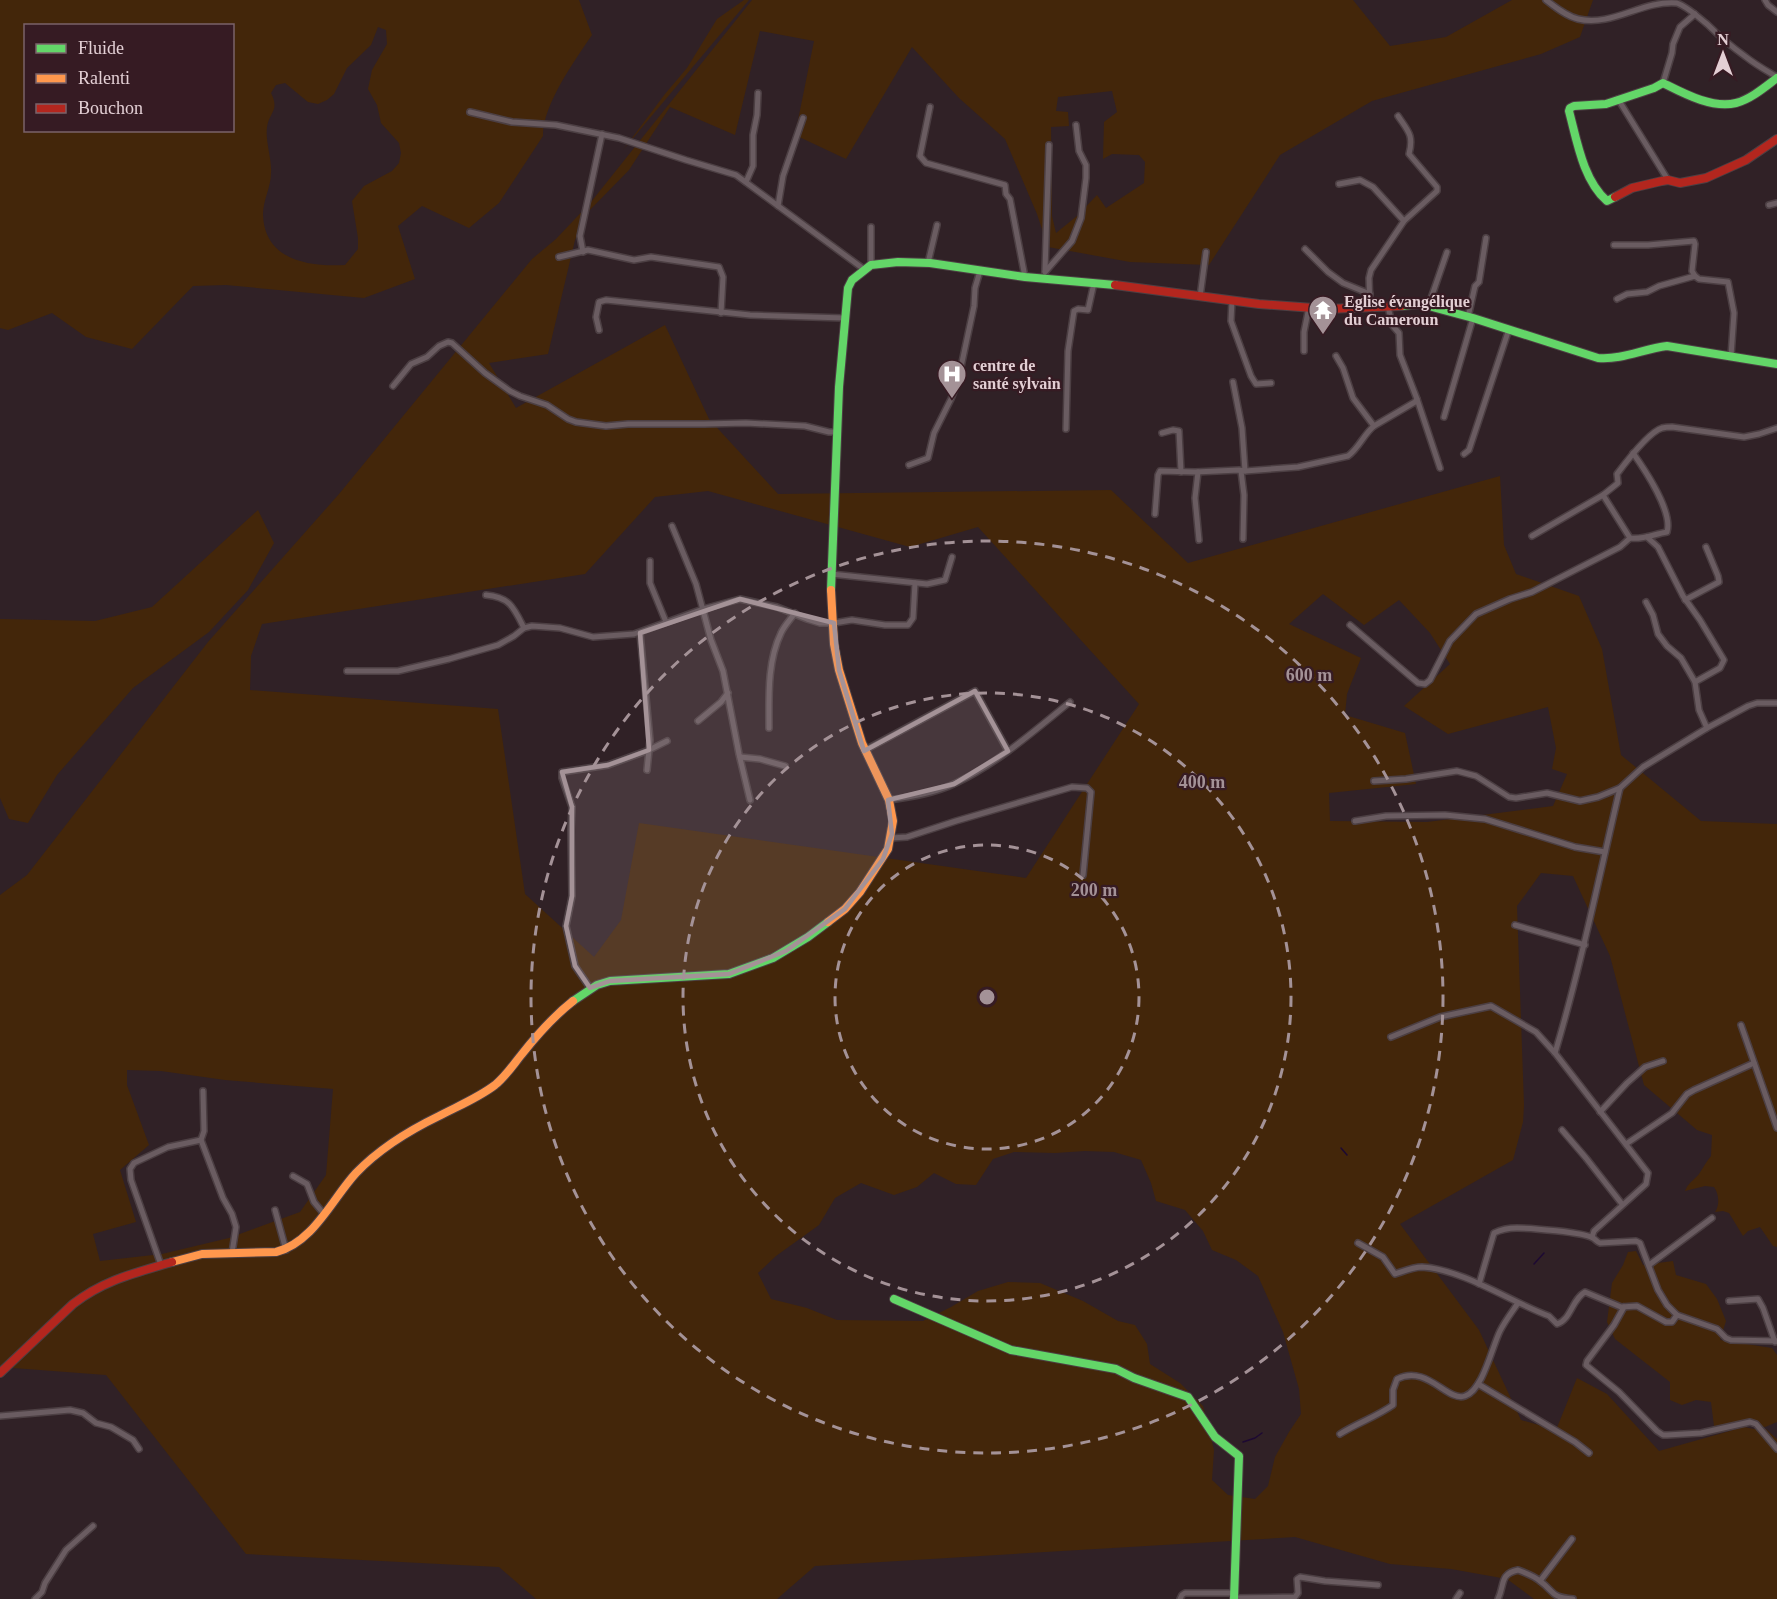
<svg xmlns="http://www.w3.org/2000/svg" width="1777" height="1599" viewBox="0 0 1777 1599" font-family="Georgia,serif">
<rect width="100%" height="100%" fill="#302126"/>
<!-- green -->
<g fill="#43260a" fill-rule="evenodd">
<path d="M0,0H579L592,35C575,60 542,106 543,136L499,203L469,228L422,206L398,226L415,279L364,298L226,285L193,286L132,349L86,337L52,313L8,330L0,328ZM26,26H232V130H26ZM378,27L386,30L387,44L372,70L368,89L377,105L381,123L399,143L401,153L399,163L392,171L364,186L352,201L358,238V249L345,265C308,267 264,260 263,214C263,200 271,187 271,173C272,159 265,141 267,127C269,112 280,111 271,93L276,85L285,83L308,102L318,104L327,100L334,94L347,68L371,45Z"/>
<polygon points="744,0 749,0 623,150 665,94 687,68 717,19"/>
<path d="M752,0H1353L1390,46L1446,37L1512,0H1593L1580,37L1541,54L1372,101L1280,155L1209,265L1130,262L1048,247L1037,214L1005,139L959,98L912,47L846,159L795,135L814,41L760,31L735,135L670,107L629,170L587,213L575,240L548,354L489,363L516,408L665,325L709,419L778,494L1111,490L1188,563L1500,476L1504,545L1516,574L1579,596L1602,649L1621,755L1701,821L1777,824V1247L1773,1246L1760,1227L1748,1231L1743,1236L1729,1213L1723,1211L1715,1212C1720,1205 1719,1194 1714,1187L1705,1186L1685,1191C1688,1183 1694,1180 1699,1174C1703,1168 1706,1162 1711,1156L1712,1135L1697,1130L1644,1085L1610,956L1573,876L1541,873L1517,906L1524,1105L1523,1122L1513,1160L1400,1224L1479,1330L1521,1420L1556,1430L1577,1378L1607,1394L1659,1451L1744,1427L1754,1429H1766L1777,1439V1599H1534L1507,1579L1451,1569L1390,1564L1295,1537L815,1566L777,1599H536L499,1567L246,1554L106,1375L0,1367V895L27,875L208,642L339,494L532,259L556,239L591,202ZM1112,91L1117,112L1104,122L1103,159L1112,154L1139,155L1145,162L1144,183L1106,208L1097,195L1077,216L1056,233L1052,216L1051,127L1069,126L1068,112L1056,111L1058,97ZM708,491L910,547L978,527L1139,704L1026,878L639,823L621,920L594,957L525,894L498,709L250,690L251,656L262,624L585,574L655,497ZM1323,594L1364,625L1399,600L1430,633L1450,664L1404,706L1448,734L1548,707L1556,748L1552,769L1567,774L1553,806L1427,822L1330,821L1329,793L1416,784L1405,733L1345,715L1347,694L1361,658L1289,624ZM127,1070L161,1071L225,1080L333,1089L326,1175L300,1212L229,1238L162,1254L100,1261L93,1234L136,1222L120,1170L149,1145L127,1085ZM1085,1151L1114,1152L1141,1160L1151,1183L1156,1201L1185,1210L1203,1231L1212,1250L1236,1260L1258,1276L1283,1332L1299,1389L1301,1414L1289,1432L1275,1457L1268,1486L1255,1499L1228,1495L1212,1480L1214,1450L1203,1406L1180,1383L1150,1364L1147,1344L1135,1325L1118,1321L1083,1301L1040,1283L1008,1282L978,1291L951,1307L923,1321L837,1320L807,1308L771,1299L758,1273L776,1256L819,1225L835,1198L861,1183L894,1195L917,1187L934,1173L956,1184L976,1185L993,1159L1014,1152L1055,1153Z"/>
<polygon points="258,510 274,543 248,590 209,632 133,688 57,775 28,823 9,819 0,798 0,619 95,621 152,607"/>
<polygon points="1636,1251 1643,1265 1673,1261 1676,1275 1706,1284 1717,1299 1726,1321 1720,1340 1772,1348 1777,1355 1777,1422 1765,1427 1746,1424 1716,1433 1714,1426 1711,1402 1696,1400 1682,1405 1670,1400 1670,1382 1615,1339 1607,1322 1612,1283 1623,1265 1628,1252"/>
</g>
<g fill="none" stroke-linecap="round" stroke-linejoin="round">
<!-- stream -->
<g stroke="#1d0933" stroke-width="1.5">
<polyline points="1341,1148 1347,1155"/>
<polyline points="1534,1264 1544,1253"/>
<polyline points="1243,1442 1255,1438 1262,1433"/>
</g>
<!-- street casing -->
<g stroke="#4c3f43" stroke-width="8">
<g id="street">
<path d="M1546,0C1555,7 1566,16 1578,19C1613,27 1642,0 1677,3C1688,7 1698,17 1707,24C1719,36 1732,47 1746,57C1756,65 1767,71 1777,77"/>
<polyline points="1765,0 1768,5 1777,12"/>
<polyline points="1663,83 1672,53 1673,44 1680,27 1695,14"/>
<polyline points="1618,99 1668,180"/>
<polyline points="930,107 920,156 926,163 1005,185 1006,194 1010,199 1025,277"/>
<polyline points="470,112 512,122 556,125 619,138 686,160 736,175 865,270"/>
<polyline points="746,182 753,166 753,135 757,115 758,93"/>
<polyline points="1339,184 1360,180 1373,187 1404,221"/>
<polyline points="1769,205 1777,203"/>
<polyline points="778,206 783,176 803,118"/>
<polyline points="1614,245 1648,245 1694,241 1695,244 1692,271 1695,276"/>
<polyline points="1305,249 1328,272 1343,283 1370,294"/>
<polyline points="583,252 580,236 602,134"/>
<polyline points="559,257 588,250 634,260 651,257 719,267 723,277 721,313"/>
<polyline points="928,263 937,225"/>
<polyline points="871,265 871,227"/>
<polyline points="1045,271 1049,145"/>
<polyline points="1045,272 1072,241 1081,218 1086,178 1086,165 1079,151 1076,125"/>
<polyline points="1200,297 1206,252"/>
<polyline points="1617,299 1627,294 1647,292 1659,286 1695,276 1699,279 1728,282 1734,313 1731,356"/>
<polyline points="1232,300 1231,321 1251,376 1256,384 1271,383"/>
<polyline points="1428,307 1447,252"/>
<path d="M1370,308L1369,278L1371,270L1404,221L1437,191V187L1409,154C1414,135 1408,131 1398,116"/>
<polyline points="1468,317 1475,286 1479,282 1486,238"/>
<polyline points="599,330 596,317 599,302 606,300 750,315 845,318"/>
<polyline points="1304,351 1304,332 1309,307"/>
<polyline points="1336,356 1343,368 1353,398 1374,426"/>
<polyline points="1233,382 1242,428 1245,471"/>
<polyline points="393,386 411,364 427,357 439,346 448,342 452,343 485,373 510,391 520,396 547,405 568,419 576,422 606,426 628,424 704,424 746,423 805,426 829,432 837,432"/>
<polyline points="1417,399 1440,468"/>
<polyline points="1444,417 1473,318"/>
<polyline points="1066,429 1068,351 1074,311 1078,309 1088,310 1094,283"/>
<polyline points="1162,433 1173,430 1179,431 1181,472"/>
<polyline points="1464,454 1469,450 1509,329"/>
<polyline points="909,465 928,458 934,433 951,399 958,381 974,306 975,288 980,271"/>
<polyline points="1241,471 1244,495 1243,539"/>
<polyline points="1198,472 1195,498 1199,540"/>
<path d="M1603,495L1630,538C1643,540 1654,534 1667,532C1673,512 1645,470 1633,453"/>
<path d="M1155,514L1158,475L1160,471L1195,472L1239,470L1245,471L1298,467L1348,456C1359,448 1364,434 1374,426L1415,402L1417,399L1400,355L1399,333L1392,325L1388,306"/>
<polyline points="672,526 696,584 711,640 723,671 739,754 750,800"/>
<path d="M1532,536L1603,495L1618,483L1617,474C1626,462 1649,432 1662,428C1666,427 1669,427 1672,427L1744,437L1759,434L1777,428"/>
<polyline points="1647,537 1658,547 1683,596 1700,620 1724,660 1720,668 1695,682"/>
<polyline points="650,561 650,583 666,622"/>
<polyline points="831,574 927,584 945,580 952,557"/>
<path d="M486,595C510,597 514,608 524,628L532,626L560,628L593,637L634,634L703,609L740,599L777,607L807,619L820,623H834L852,620L885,625H908L913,618L915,583"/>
<polyline points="1685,600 1719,582 1718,576 1706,547"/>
<polyline points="1646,602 1653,615 1658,634 1667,646 1681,658 1695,682 1699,710 1707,728"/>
<polyline points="1350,625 1418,683 1425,684 1430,680 1450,641 1476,614 1510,599 1532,592 1620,547 1630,538"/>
<polyline points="640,633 650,740 647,770"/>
<polyline points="347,671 398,671 449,659 498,645 514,636 524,628"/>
<polyline points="698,721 721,702 728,693"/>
<path d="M769,728C769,697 767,662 781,633C784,626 790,620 795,613"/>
<polyline points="865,750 975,691 1008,751"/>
<polyline points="740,757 760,759 785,766"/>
<polyline points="1374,781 1406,779 1457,771 1476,776 1509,797 1516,798 1547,793 1580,801 1598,797 1620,788 1643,767 1707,728 1748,706 1757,703 1777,703"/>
<path d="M889,800C911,797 936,793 956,783C998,763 1034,731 1070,702"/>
<polyline points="1355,821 1386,816 1445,815 1485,819 1575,847 1605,852"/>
<polyline points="891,838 907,837 956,821 1072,787 1087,788 1091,792 1083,875"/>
<polyline points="1515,925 1585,945"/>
<polyline points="590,988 575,966 566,926 572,896 571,830 572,807 562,778 562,772 608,765 649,750 667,741"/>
<polyline points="1741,1025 1777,1128"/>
<polyline points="1391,1037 1440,1017 1491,1006 1536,1032 1555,1053 1648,1173 1646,1184 1594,1231 1592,1237"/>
<path d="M1555,1053C1581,966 1599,877 1620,788"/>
<polyline points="203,1091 204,1131 201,1140 223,1198 232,1214 236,1227 232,1253"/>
<polyline points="1600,1112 1627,1083 1645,1067 1663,1061"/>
<polyline points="1562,1130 1586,1158 1622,1204"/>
<polyline points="1626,1144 1672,1113 1687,1094 1694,1090 1754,1063"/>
<polyline points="293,1176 307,1184 314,1202 324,1214"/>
<polyline points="275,1210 286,1250"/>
<path d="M1358,1243L1383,1257L1395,1274C1404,1271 1413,1267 1422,1267C1462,1269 1511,1302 1549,1316L1557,1324C1571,1320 1572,1299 1585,1292L1621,1307L1637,1306L1666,1322H1672L1677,1315"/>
<polyline points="161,1265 131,1180 130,1169 134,1163 168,1147 201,1140"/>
<polyline points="1649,1265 1712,1218"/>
<path d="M1479,1284L1494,1233C1502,1229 1509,1228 1517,1228C1530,1228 1583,1232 1593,1238C1595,1239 1597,1242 1600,1243L1636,1241L1640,1243L1658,1290L1667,1305L1677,1315L1717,1329L1726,1338L1731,1340L1777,1341"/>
<polyline points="1729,1301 1758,1299 1763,1308 1775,1342"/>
<polyline points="1624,1307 1614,1325 1587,1361 1586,1365 1619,1392 1657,1431 1663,1435 1667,1435 1701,1433 1750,1422 1756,1424 1777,1449"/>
<polyline points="1478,1384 1575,1442 1589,1453"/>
<polyline points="0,1416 70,1410 83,1413 96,1423 111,1427 133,1440 139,1449"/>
<path d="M1340,1434C1357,1423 1376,1417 1393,1405V1390L1397,1379C1427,1364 1447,1402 1465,1396C1483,1390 1492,1347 1500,1331C1505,1321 1512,1312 1518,1303"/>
<polyline points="1540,1581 1572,1539"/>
<polyline points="1234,1598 1295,1597 1298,1593 1297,1579 1300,1577 1325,1581 1378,1585"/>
<polyline points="35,1599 42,1592 45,1583 66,1550 93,1526"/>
<polyline points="1180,1599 1182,1595 1185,1593 1234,1593"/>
<polyline points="1456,1599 1460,1593"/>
<path d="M1498,1599C1505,1585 1499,1574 1518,1570C1526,1573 1534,1576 1540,1581C1556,1593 1550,1597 1573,1599"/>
</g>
</g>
<!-- fast casing -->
<g stroke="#4c3f43" stroke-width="10">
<g id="fast">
<path d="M1615,197L1607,201C1583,180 1577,141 1569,111L1570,108L1574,106L1606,104L1654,88L1663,83C1683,93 1712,109 1736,103C1751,99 1765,87 1777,78"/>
<path d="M1401,306L1421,304L1473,318L1598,358C1622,360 1643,349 1667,346L1777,364"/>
<polyline points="831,590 839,387 848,288 852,280 871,265 898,262 930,263 1025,277 1115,285"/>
<polyline points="573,1001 597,985 610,981 729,974 773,958 808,937 828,922"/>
<polyline points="894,1299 1011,1350 1116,1369 1134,1378 1188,1397 1215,1437 1239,1456 1234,1599"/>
</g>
</g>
<!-- slow casing -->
<g stroke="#4c3f43" stroke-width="10">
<g id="slow">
<polyline points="828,922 845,909 860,892 888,849 893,821 889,800 862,743 839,670 834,644 831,590"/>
<path d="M172,1262L202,1254L276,1252C313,1243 332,1199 356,1173C380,1148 408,1131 439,1116C458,1106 478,1098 495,1085C506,1076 513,1065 522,1054C537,1035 554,1016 573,1001"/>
</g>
</g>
<!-- jam casing -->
<g stroke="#4c3f43" stroke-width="10">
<g id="jam">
<polyline points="1615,197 1632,188 1662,181 1668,180 1680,183 1706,178 1746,160 1777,139"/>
<polyline points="1115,285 1259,304 1327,309 1401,306"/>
<path d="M0,1373L73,1304C104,1280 135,1273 172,1262"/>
</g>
</g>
<!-- street -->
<use href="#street" stroke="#6a5c61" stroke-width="5"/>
<!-- fast -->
<use href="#fast" stroke="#63d668" stroke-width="8"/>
<!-- slow -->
<use href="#slow" stroke="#ff974d" stroke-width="8"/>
<!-- jam -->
<use href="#jam" stroke="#b3261e" stroke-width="8"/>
</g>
<!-- marked area -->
<path fill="#a49297" fill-opacity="0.2" stroke="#a49297" stroke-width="4.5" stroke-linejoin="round" d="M740,599L834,623L839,670L864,751L975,691L1008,751L954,784L888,800L892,834L883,859L845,909L786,951L729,974L610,981L590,988L575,966L566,926L572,896V807L562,772L608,765L649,750L640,633Z"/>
<!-- distance rings -->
<g fill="none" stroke="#a49297" stroke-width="3" stroke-dasharray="10 8">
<circle cx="987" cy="997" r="152"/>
<circle cx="987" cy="997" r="304"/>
<circle cx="987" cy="997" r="456"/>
</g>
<!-- icons -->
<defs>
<g id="temple-pin" transform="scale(1.5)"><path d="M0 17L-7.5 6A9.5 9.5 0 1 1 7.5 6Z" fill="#a49297" stroke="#361b23"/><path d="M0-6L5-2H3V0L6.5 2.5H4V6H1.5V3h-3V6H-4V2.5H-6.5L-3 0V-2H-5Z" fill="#fff"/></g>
<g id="hospital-pin" transform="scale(1.5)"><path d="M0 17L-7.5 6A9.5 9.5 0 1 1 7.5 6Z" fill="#a49297" stroke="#361b23"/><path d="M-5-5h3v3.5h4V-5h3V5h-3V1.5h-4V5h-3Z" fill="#fff"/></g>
</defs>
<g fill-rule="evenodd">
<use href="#temple-pin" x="1323" y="310"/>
<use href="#hospital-pin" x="952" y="374"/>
</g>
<g text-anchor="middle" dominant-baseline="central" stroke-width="4.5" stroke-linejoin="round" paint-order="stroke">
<!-- poi labels -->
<g font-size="16" font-weight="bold" fill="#e3cfd4" stroke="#361b23" text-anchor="start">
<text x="1344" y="301">Eglise évangélique<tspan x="1344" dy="18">du Cameroun</tspan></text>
<text x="973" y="365">centre de<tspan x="973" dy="18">santé sylvain</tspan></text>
</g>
</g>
<circle cx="987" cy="997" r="9" fill="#a49297" stroke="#361b23" stroke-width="3"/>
<g font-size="18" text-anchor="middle" font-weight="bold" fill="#a49297" stroke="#361b23" stroke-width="4.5" stroke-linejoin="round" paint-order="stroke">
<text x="1309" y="681">600 m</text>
<text x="1202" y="788">400 m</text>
<text x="1094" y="896">200 m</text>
</g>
<!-- legend -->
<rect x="24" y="24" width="210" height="108" fill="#361b23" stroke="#7b636a" stroke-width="1.5"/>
<rect x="36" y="44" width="30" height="9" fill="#63d668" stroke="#7b636a" stroke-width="1.5"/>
<text x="78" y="54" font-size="18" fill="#e3cfd4">Fluide</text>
<rect x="36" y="74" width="30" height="9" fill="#ff974d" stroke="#7b636a" stroke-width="1.5"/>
<text x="78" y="84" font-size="18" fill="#e3cfd4">Ralenti</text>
<rect x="36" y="104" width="30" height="9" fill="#b3261e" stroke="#7b636a" stroke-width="1.5"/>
<text x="78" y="114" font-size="18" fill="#e3cfd4">Bouchon</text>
<!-- north arrow -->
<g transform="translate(1723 54)" stroke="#361b23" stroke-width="4.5" paint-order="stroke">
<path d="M0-4.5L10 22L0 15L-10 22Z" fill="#e3cfd4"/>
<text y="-9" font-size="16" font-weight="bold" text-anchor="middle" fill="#e3cfd4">N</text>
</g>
</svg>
